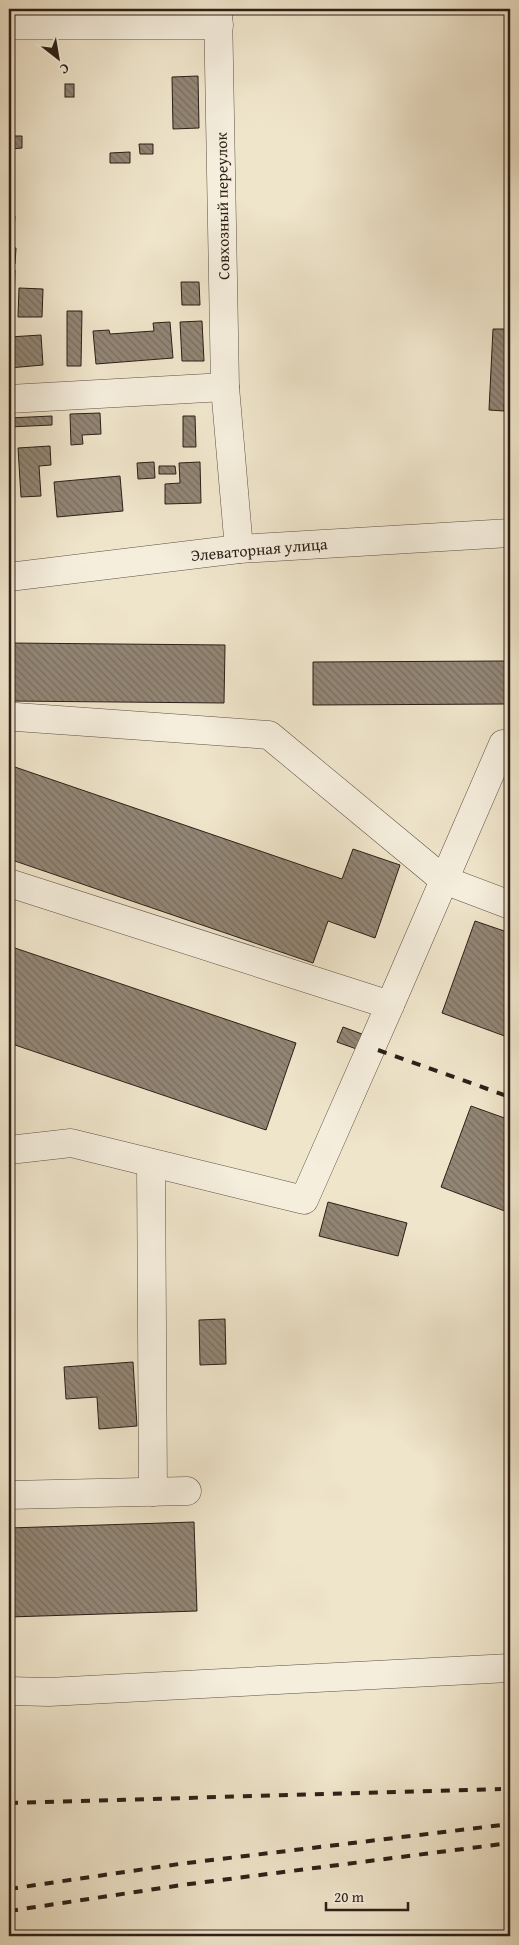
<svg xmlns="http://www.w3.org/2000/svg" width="519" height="1945" viewBox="0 0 519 1945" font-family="'Gentium Book Plus',serif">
<defs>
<pattern id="grass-dots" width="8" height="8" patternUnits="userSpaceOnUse" patternTransform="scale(1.25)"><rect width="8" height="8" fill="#cec3ac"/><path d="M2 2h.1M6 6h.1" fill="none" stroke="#b1a793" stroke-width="1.8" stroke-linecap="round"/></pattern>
<pattern id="building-back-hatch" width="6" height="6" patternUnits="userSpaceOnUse" patternTransform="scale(1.25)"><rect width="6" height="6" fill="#928675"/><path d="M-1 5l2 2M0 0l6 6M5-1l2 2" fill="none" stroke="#786d5f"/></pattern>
</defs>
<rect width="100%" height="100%" fill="#efe5cb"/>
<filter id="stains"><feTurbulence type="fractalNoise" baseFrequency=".004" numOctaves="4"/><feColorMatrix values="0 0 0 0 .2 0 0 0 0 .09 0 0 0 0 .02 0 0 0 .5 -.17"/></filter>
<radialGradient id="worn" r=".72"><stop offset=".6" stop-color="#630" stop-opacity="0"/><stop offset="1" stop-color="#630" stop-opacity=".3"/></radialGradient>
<!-- grass -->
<polygon fill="url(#grass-dots)" stroke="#7e7162" points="9,9 205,9 206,15 9,15"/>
<!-- building -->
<g fill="url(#building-back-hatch)" stroke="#2d1f17">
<polygon points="198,76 199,128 173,129 172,77"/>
<rect x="65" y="84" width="9" height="13"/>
<polygon points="10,136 22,136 22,148 10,149"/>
<polygon points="139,144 153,144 153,154 140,154"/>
<polygon points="130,152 130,163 110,163 110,153"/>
<polygon points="9,216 15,216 14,228 9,228"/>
<polygon points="9,248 16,248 15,264 9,264"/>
<polygon points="9,270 15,270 14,304 9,304"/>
<polygon points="181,282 199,282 200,305 182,305"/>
<polygon points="19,288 43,289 42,317 18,317"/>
<polygon points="67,311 82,311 81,366 67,366"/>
<polygon points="202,321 204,361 182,361 180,322"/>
<polygon points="170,322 173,358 96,364 93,331 109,330 110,334 154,331 153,323"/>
<polygon points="493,329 508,329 504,411 489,410"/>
<polygon points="41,335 43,365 9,368 9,337"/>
<polygon points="100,413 101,434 82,435 83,444 71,445 70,414"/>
<polygon points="52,416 52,425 9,427 9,418"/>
<polygon points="183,416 195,416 196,447 183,447"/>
<polygon points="50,446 51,465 39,466 41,496 21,497 18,448"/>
<polygon points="154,462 155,478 138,479 137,463"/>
<polygon points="200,462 201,503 165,504 165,484 180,483 179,463"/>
<polygon points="159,466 175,466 176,474 159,474"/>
<polygon points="120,476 123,511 57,517 54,482"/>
<polygon points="9,643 225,645 224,703 9,701"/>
<polygon points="505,661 506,704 313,705 313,662"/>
<polygon points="9,765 342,879 353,849 400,865 375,938 328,921 313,963 9,859"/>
<polygon points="475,921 510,933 510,1038 442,1013"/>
<polygon points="9,946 296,1043 266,1130 9,1043"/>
<polygon points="343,1027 381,1041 376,1056 337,1042"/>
<polygon points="471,1106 510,1120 510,1213 441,1187"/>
<polygon points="328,1202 407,1223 398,1256 319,1236"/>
<polygon points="225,1319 226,1364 200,1365 199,1320"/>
<polygon points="133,1362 137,1426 99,1429 97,1397 66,1399 64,1367"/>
<polygon points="194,1522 197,1611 9,1617 9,1528"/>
</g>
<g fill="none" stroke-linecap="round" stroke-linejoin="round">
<!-- minor casing -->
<g stroke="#5e5044" stroke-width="29">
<g id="minor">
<polyline points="218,9 225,387 239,549"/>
<polyline points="9,25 219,25"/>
<polyline points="9,399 225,387"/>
<polyline points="9,577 239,549 510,533"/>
<polyline points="16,717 269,735 444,880 510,905"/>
<polyline points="9,883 390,1005 304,1200 71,1143 9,1150"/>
<polyline points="390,1005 503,744"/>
<polyline points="151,1163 153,1492"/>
<polyline points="9,1495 187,1491"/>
<polyline points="9,1691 49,1692 510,1668"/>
</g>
</g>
<!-- minor -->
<use href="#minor" stroke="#f5eedd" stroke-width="28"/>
<!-- rail -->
<g stroke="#2d1f17" stroke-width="4" stroke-dasharray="9 9" stroke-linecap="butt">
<polyline points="378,1050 510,1097"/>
<polyline points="9,1803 501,1789"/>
<polyline points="9,1889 179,1864 510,1824"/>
<polyline points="9,1911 182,1885 510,1843"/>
</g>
</g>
<g text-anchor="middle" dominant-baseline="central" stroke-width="4" stroke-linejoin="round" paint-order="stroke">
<!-- street labels -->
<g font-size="16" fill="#2d1f17" stroke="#f5eedd">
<text transform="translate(222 206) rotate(-91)">Совхозный переулок</text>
<text transform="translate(259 549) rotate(-5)">Элеваторная улица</text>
</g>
</g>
<!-- margin -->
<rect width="519" height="1945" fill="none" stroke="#efe5cb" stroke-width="30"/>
<rect x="10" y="10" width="499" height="1925" fill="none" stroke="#2d1f17" stroke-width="2.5"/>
<rect x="15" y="15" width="489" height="1915" fill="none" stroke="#2d1f17"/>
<!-- north arrow -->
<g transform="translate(58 58) rotate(149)" stroke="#f5eedd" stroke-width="4" paint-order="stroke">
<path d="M0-4L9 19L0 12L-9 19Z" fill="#2d1f17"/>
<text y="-8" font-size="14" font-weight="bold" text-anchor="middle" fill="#2d1f17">С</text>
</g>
<!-- scale -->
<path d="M326 1902v8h82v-8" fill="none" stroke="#2d1f17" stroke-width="2.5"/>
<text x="334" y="1902" font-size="15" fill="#2d1f17" stroke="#f5eedd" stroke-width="4" paint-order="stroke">20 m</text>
<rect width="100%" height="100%" filter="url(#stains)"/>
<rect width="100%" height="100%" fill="url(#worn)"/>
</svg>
